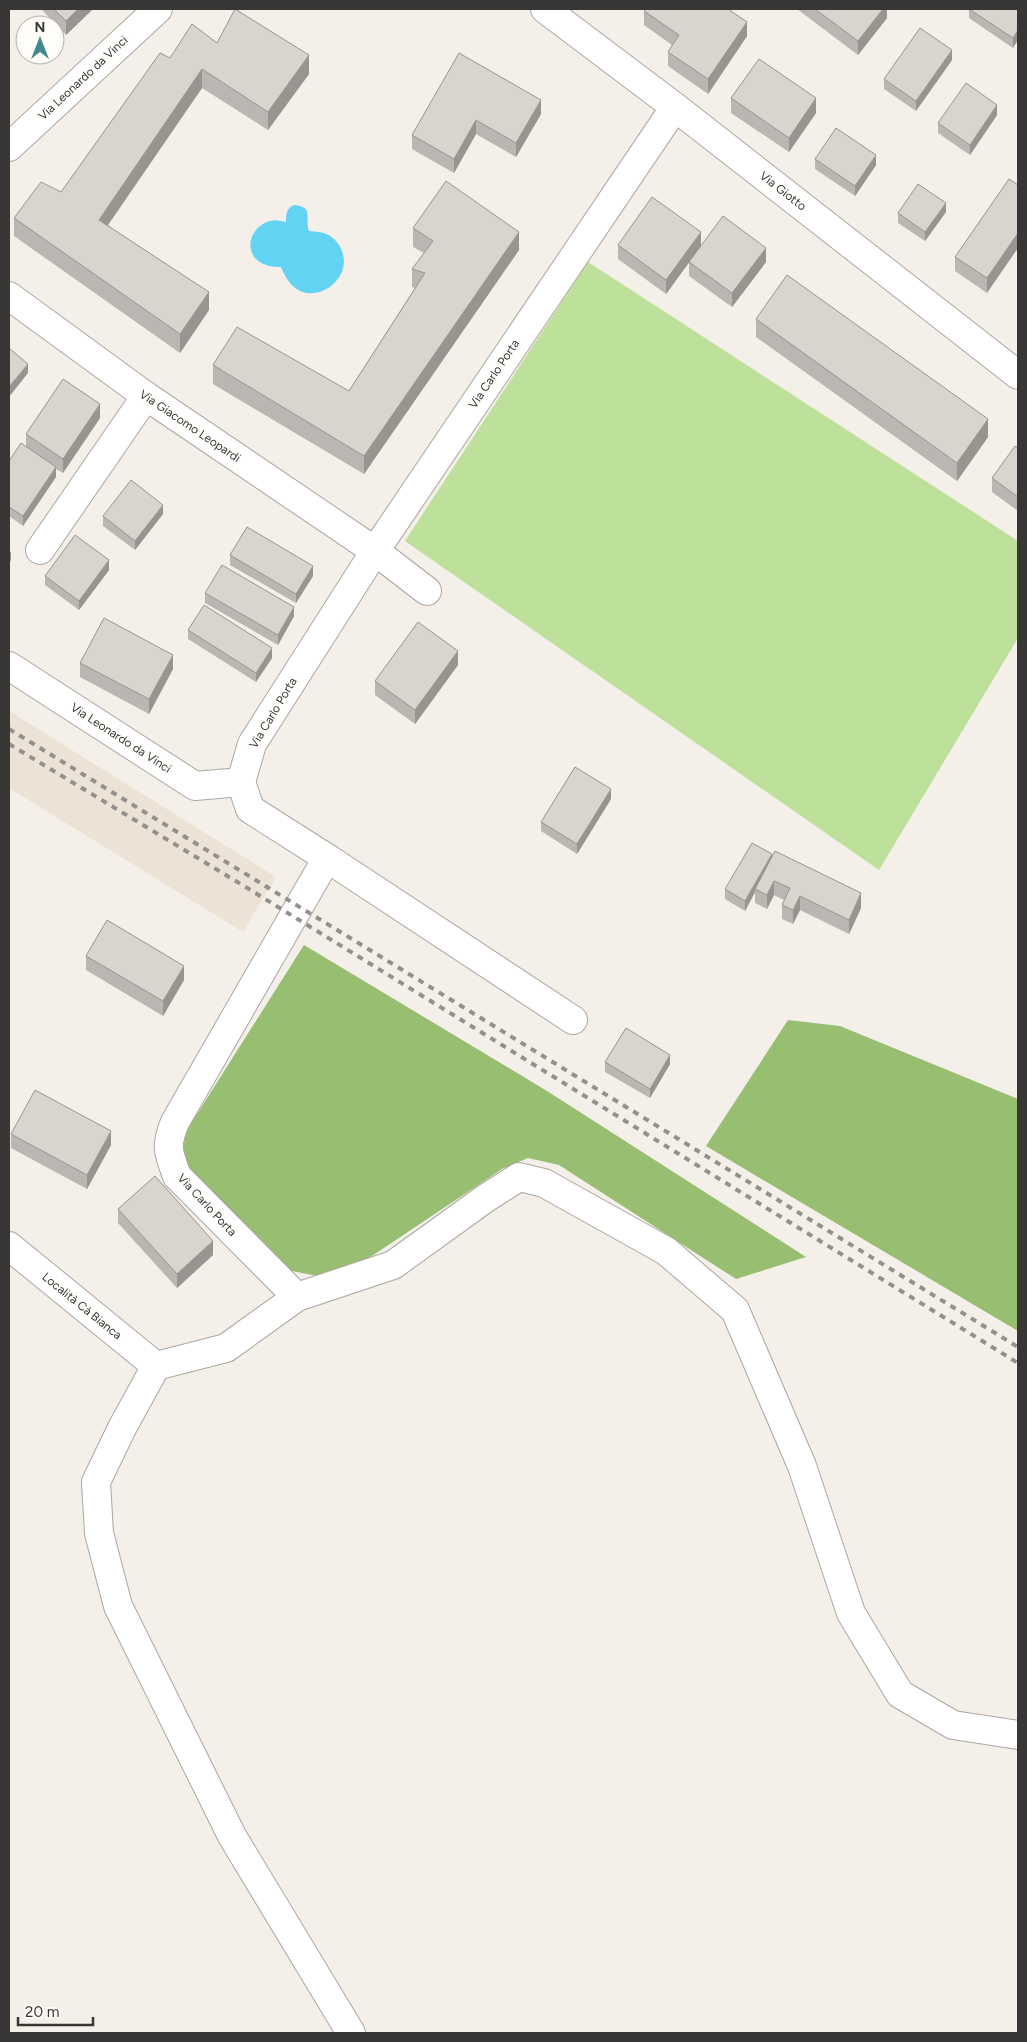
<svg xmlns="http://www.w3.org/2000/svg" width="1027" height="2042" viewBox="0 0 1027 2042" font-family="Figtree,sans-serif">
<rect width="100%" height="100%" fill="#f4efe8"/>
<!-- built -->
<polygon fill="#ece2d5" points="9,711 276,877 243,932 9,788"/>
<!-- green -->
<polygon fill="#bde09a" points="588,262 1018,541 1018,638 879,870 405,541"/>
<!-- forest -->
<g fill="#98be71">
<polygon points="304,945 547,1091 806,1257 736,1279 559,1165 528,1158 502,1169 354,1268 317,1276 287,1270 191,1175 183,1153 185,1133"/>
<polygon points="788,1020 840,1026 1018,1099 1018,1331 706,1146"/>
</g>
<!-- water -->
<path fill="#63d3f4" d="M294,205C315,207 304,218 309,231C323,232 331,233 339,245C358,276 317,307 294,287C288,282 284,274 281,267C273,267 262,266 255,258C244,244 254,225 270,221C275,219 281,221 286,222C286,214 286,209 294,205Z"/>
<g fill="none" stroke-linecap="round" stroke-linejoin="round">
<!-- street casing -->
<g stroke="#aba7a1" stroke-width="30">
<g id="street">
<polyline points="9,147 158,9"/>
<polyline points="9,296 146,396 375,551 427,591"/>
<polyline points="40,550 146,396"/>
<polyline points="9,666 195,786 241,782"/>
<polyline points="327,858 573,1020"/>
<polyline points="9,1246 156,1366"/>
<path d="M297,1297L177,1176C168,1152 165,1146 175,1122L327,858L250,809L241,782L252,744L375,551L675,107"/>
<polyline points="351,2033 232,1836 118,1606 99,1533 96,1482 122,1428 156,1366 226,1348 297,1297 393,1265 486,1198 519,1177 544,1183 666,1251 735,1310 802,1466 851,1613 900,1694 953,1725 1018,1735"/>
</g>
</g>
<!-- secondary casing -->
<g stroke="#aba7a1" stroke-width="30">
<polyline id="secondary" points="545,9 675,107 1018,375"/>
</g>
<!-- street -->
<use href="#street" stroke="#fff" stroke-width="28"/>
<!-- secondary -->
<use href="#secondary" stroke="#fff" stroke-width="28"/>
<!-- rail -->
<g stroke="#94908c" stroke-width="4" stroke-dasharray="6 6" stroke-linecap="butt">
<polyline points="9,729 1018,1347"/>
<polyline points="9,744 244,886 1018,1363"/>
</g>
</g>
<!-- wall -->
<g fill="#bbb6b1">
<polygon points="41,9 93,9 66,35"/>
<polygon points="797,9 887,9 887,18 858,55"/>
<polygon points="969,9 1018,9 1013,48 969,18"/>
<polygon points="644,11 747,36 708,94 668,66 668,52 672,45 644,25"/>
<polygon points="217,43 309,74 268,130 202,88 108,225 209,310 180,353 14,236 14,218 61,192 170,58"/>
<polygon points="952,60 916,111 884,89 884,79"/>
<polygon points="731,98 816,113 789,152 731,113"/>
<polygon points="541,100 541,114 516,157 476,134 454,173 412,149 412,135"/>
<polygon points="997,115 970,155 938,133 938,123"/>
<polygon points="815,159 876,165 855,196 815,169"/>
<polygon points="1009,179 987,293 955,271 955,257"/>
<polygon points="946,212 925,241 898,223 898,213"/>
<polygon points="413,228 519,250 364,474 213,384 213,365 349,391 415,288 412,287 412,269 424,253 413,247"/>
<polygon points="618,245 701,246 666,294 618,259"/>
<polygon points="689,262 766,262 732,307 689,276"/>
<polygon points="756,319 988,437 957,481 756,337"/>
<polygon points="100,418 63,473 56,469 56,477 23,526 9,516 9,461 26,446 26,434"/>
<polygon points="1018,448 1018,511 992,492 992,478"/>
<polygon points="163,514 135,550 103,526 103,516"/>
<polygon points="230,555 313,576 296,603 230,565"/>
<polygon points="109,570 79,610 45,585 45,576"/>
<polygon points="205,593 294,616 278,645 205,603"/>
<polygon points="188,630 272,658 256,682 188,639"/>
<polygon points="80,663 173,669 149,714 80,677"/>
<polygon points="458,665 415,724 375,695 375,681"/>
<polygon points="611,799 577,854 541,831 541,822"/>
<polygon points="772,856 861,908 849,934 800,910 793,924 782,919 782,905 784,900 774,895 767,909 755,903 755,892 745,911 725,899 725,889"/>
<polygon points="86,956 184,980 163,1016 86,970"/>
<polygon points="605,1062 670,1064 650,1098 605,1072"/>
<polygon points="11,1134 111,1145 87,1189 11,1148"/>
<polygon points="118,1209 213,1255 177,1288 118,1223"/>
</g>
<!-- shaded-wall -->
<g fill="#989490">
<polygon points="78,9 93,9 66,35 66,21"/>
<polygon points="883,9 887,9 887,18 858,55 858,41"/>
<polygon points="747,22 747,36 708,94 708,79"/>
<polygon points="1018,30 1018,40 1013,48 1013,38"/>
<polygon points="952,50 952,60 916,111 916,101"/>
<polygon points="309,55 309,74 268,130 268,112"/>
<polygon points="202,69 202,88 99,238 99,220"/>
<polygon points="816,98 816,113 789,152 789,138"/>
<polygon points="541,100 541,114 516,157 516,143"/>
<polygon points="997,105 997,115 970,155 970,145"/>
<polygon points="476,120 476,134 454,173 454,159"/>
<polygon points="876,155 876,165 855,196 855,186"/>
<polygon points="946,203 946,212 925,241 925,232"/>
<polygon points="519,232 519,250 364,474 364,456"/>
<polygon points="701,232 701,246 666,294 666,280"/>
<polygon points="1018,233 1018,248 987,293 987,278"/>
<polygon points="766,248 766,262 732,307 732,293"/>
<polygon points="209,292 209,310 180,353 180,334"/>
<polygon points="28,364 28,373 9,397 9,387"/>
<polygon points="100,404 100,418 63,473 63,459"/>
<polygon points="988,419 988,437 957,481 957,463"/>
<polygon points="56,467 56,477 23,526 23,516"/>
<polygon points="163,505 163,514 135,550 135,541"/>
<polygon points="11,551 11,560 9,564 9,554"/>
<polygon points="109,560 109,570 79,610 79,601"/>
<polygon points="313,566 313,576 296,603 296,594"/>
<polygon points="294,607 294,616 278,645 278,635"/>
<polygon points="272,648 272,658 256,682 256,673"/>
<polygon points="458,651 458,665 415,724 415,710"/>
<polygon points="173,655 173,669 149,714 149,699"/>
<polygon points="611,789 611,799 577,854 577,844"/>
<polygon points="772,854 772,864 755,889 755,892 745,911 745,901"/>
<polygon points="774,881 774,895 767,909 767,895"/>
<polygon points="861,893 861,908 849,934 849,920"/>
<polygon points="800,896 800,910 793,924 793,910"/>
<polygon points="184,966 184,980 163,1016 163,1001"/>
<polygon points="670,1055 670,1064 650,1098 650,1089"/>
<polygon points="111,1131 111,1145 87,1189 87,1175"/>
<polygon points="213,1241 213,1255 177,1288 177,1274"/>
</g>
<!-- building -->
<g fill="#d9d4ce" stroke="#989490">
<polygon points="54,9 78,9 66,21"/>
<polygon points="235,9 309,55 268,112 202,69 99,220 209,292 180,334 14,218 41,182 61,192 160,53 170,58 192,24 217,43"/>
<polygon points="646,9 728,9 747,22 708,79 668,52 679,35 644,11"/>
<polygon points="815,9 883,9 858,41"/>
<polygon points="969,9 1018,9 1018,30 1013,38"/>
<polygon points="920,28 952,50 916,101 884,79"/>
<polygon points="459,53 541,100 516,143 476,120 454,159 412,135"/>
<polygon points="759,59 816,98 789,138 731,98"/>
<polygon points="966,83 997,105 970,145 938,123"/>
<polygon points="836,128 876,155 855,186 815,159"/>
<polygon points="1009,179 1018,185 1018,233 987,278 955,257"/>
<polygon points="446,181 519,232 364,456 213,365 237,327 349,391 425,273 412,269 433,241 413,228"/>
<polygon points="918,184 946,203 925,232 898,213"/>
<polygon points="652,197 701,232 666,280 618,245"/>
<polygon points="723,216 766,248 732,293 689,262"/>
<polygon points="787,275 988,419 957,463 756,319"/>
<polygon points="9,348 28,364 9,387"/>
<polygon points="63,379 100,404 63,459 26,434"/>
<polygon points="21,443 56,467 23,516 9,507 9,461"/>
<polygon points="1015,446 1018,448 1018,497 992,478"/>
<polygon points="131,480 163,505 135,541 103,516"/>
<polygon points="247,527 313,566 296,594 230,555"/>
<polygon points="75,535 109,560 79,601 45,576"/>
<polygon points="222,565 294,607 278,635 205,593"/>
<polygon points="204,605 272,648 256,673 188,630"/>
<polygon points="104,618 173,655 149,699 80,663"/>
<polygon points="418,622 458,651 415,710 375,681"/>
<polygon points="575,767 611,789 577,844 541,822"/>
<polygon points="752,843 772,854 745,901 725,889"/>
<polygon points="775,851 861,893 849,920 800,896 793,910 782,905 790,888 774,881 767,895 755,889"/>
<polygon points="107,920 184,966 163,1001 86,956"/>
<polygon points="626,1028 670,1055 650,1089 605,1062"/>
<polygon points="35,1090 111,1131 87,1175 11,1134"/>
<polygon points="155,1176 213,1241 177,1274 118,1209"/>
</g>
<g text-anchor="middle" dominant-baseline="central" stroke-width="4" stroke-linejoin="round" paint-order="stroke">
<!-- street labels -->
<g font-size="12" fill="#393735" stroke="#fffdfa">
<text transform="translate(83 78) rotate(-43)">Via Leonardo da Vinci</text>
<text transform="translate(783 191) rotate(38)">Via Giotto</text>
<text transform="translate(494 374) rotate(-56)">Via Carlo Porta</text>
<text transform="translate(190 426) rotate(34)">Via Giacomo Leopardi</text>
<text transform="translate(273 713) rotate(-59)">Via Carlo Porta</text>
<text transform="translate(121 738) rotate(33)">Via Leonardo da Vinci</text>
<text transform="translate(207 1205) rotate(47)">Via Carlo Porta</text>
<text transform="translate(82 1306) rotate(39)">Località Cà Bianca</text>
</g>
</g>
<!-- border -->
<rect width="1027" height="2042" fill="none" stroke="#393735" stroke-width="20"/>
<!-- north arrow -->
<g transform="translate(40 40)"><circle r="24" fill="#fffdfa" stroke="#b0aeab"/>
<path d="M0-4L9 19L0 12L-9 19Z" fill="#41898c"/>
<text y="-8" font-size="14" font-weight="bold" text-anchor="middle" fill="#393735">N</text>
</g>
<!-- scale -->
<path d="M18 2017v8h75v-8" fill="none" stroke="#393735" stroke-width="2.5"/>
<text x="25" y="2017" font-size="15" fill="#393735" stroke="#fffdfa" stroke-width="4" paint-order="stroke">20 m</text>
</svg>
